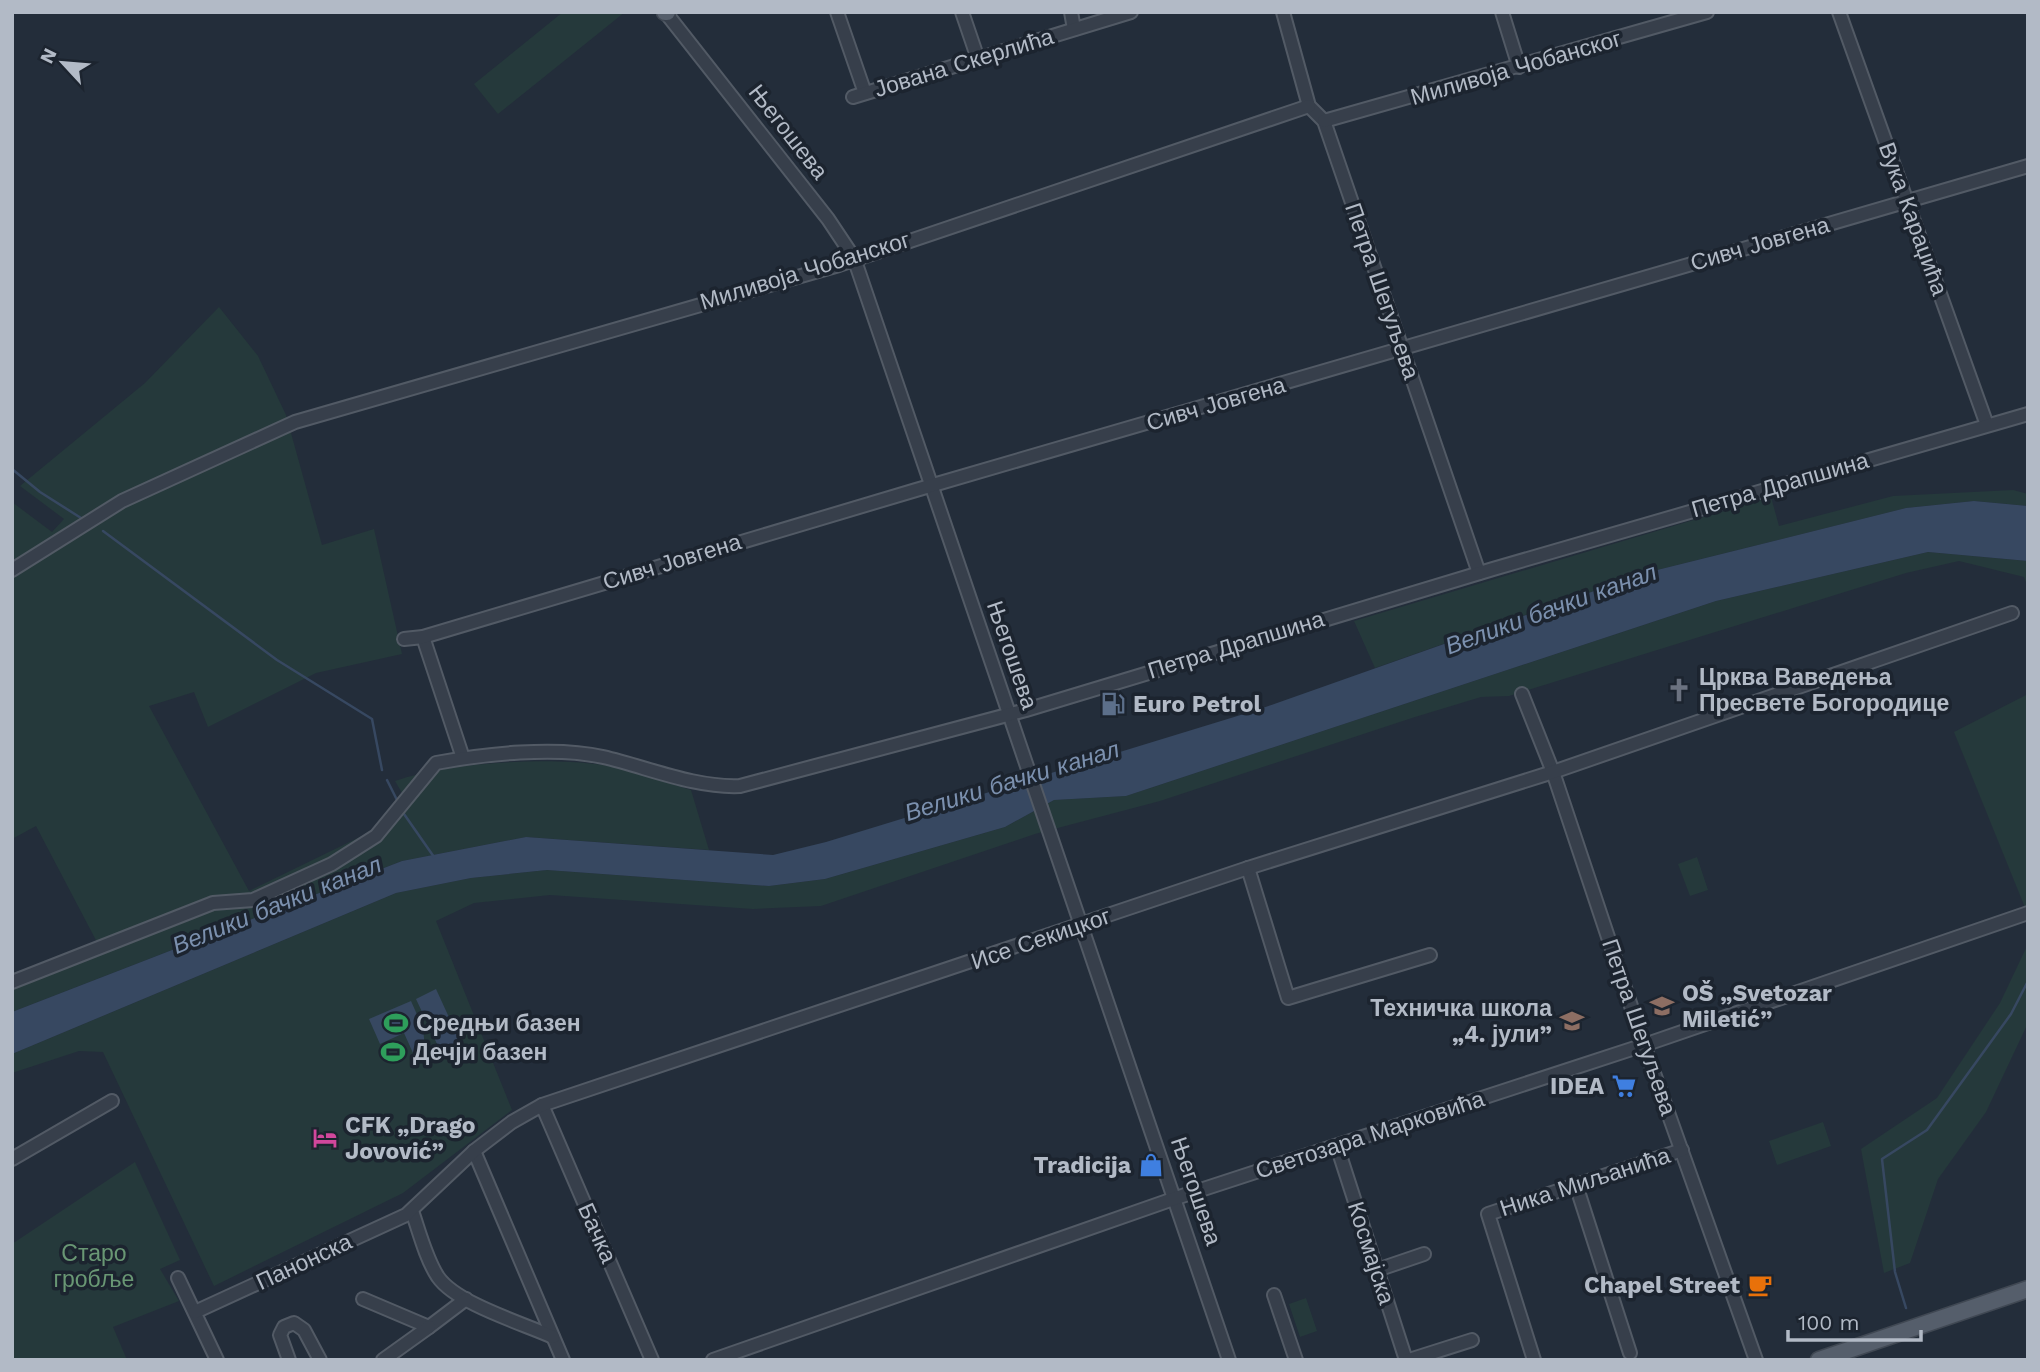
<svg xmlns="http://www.w3.org/2000/svg" width="2040" height="1372" viewBox="0 0 2040 1372" font-family="'Work Sans',sans-serif">
<rect width="100%" height="100%" fill="#232d3a"/>
<!-- green -->
<g fill="#25393b">
<polygon points="563,12 625,12 498,114 474,84"/>
<path d="M219,307L258,356L286,415L322,545L374,529L402,654L316,673L208,727L194,692L149,706L249,891L370,832L402,793L395,781C448,762 547,757 603,765C632,769 663,782 691,790L709,850L526,837L402,861L12,1012V973L99,946L36,826L12,839V502L52,532L64,519L20,486L145,383Z"/>
<polygon points="2013,490 2028,494 2028,506 1974,501 1906,508 1645,573 1375,668 1354,621 1771,497 1779,526 1893,496"/>
<polygon points="1928,552 2028,561 2028,588 2024,577 1959,561 1906,573 1509,696 1481,697 1415,717 1160,801 1035,834 821,906 753,909 550,895 474,903 436,921 512,1110 403,1193 214,1286 103,1052 79,1051 12,1073 12,1054 396,893 471,878 547,870 769,886 825,879 1005,827 1054,800 1126,796 1716,601"/>
<polygon points="2028,694 2028,915 1954,732"/>
<polygon points="1697,857 1708,890 1690,896 1678,864"/>
<polygon points="2028,944 2028,1023 1986,1112 1938,1179 1910,1263 1884,1273 1861,1149 1937,1098 2000,1003"/>
<polygon points="1823,1122 1831,1146 1777,1165 1769,1141"/>
<polygon points="135,1162 180,1260 160,1269 179,1301 113,1327 127,1360 12,1360 12,1244"/>
<polygon points="1306,1298 1317,1331 1300,1337 1289,1304"/>
</g>
<!-- water -->
<g fill="#374861">
<polygon points="1974,501 2028,506 2028,561 1928,552 1716,601 1126,796 1054,800 1005,827 825,879 769,886 547,870 471,878 396,893 12,1054 12,1012 402,861 526,837 773,855 826,842 1257,710 1645,573 1906,508"/>
<polygon points="436,989 464,1050 444,1059 416,999"/>
<polygon points="411,1001 423,1028 425,1048 413,1053 404,1033 380,1044 369,1019"/>
</g>
<g fill="none" stroke-linecap="round" stroke-linejoin="round">
<!-- stream -->
<g stroke="#374861" stroke-width="2.5">
<polyline points="12,469 40,492 81,518"/>
<polyline points="103,531 277,660 372,719 382,770"/>
<polyline points="387,780 398,802"/>
<polyline points="404,814 434,857"/>
<polyline points="1906,1308 1895,1272 1882,1159 1927,1130 2011,1014 2028,981"/>
</g>
<!-- minor casing -->
<g stroke="#525a65" stroke-width="16">
<g id="minor">
<polyline points="837,12 865,93"/>
<polyline points="962,12 978,59"/>
<polyline points="1071,12 1074,29"/>
<polyline points="1283,12 1309,106 1324,121 1479,573"/>
<polyline points="1502,12 1519,67"/>
<polyline points="1839,12 1987,425"/>
<polyline points="666,13 828,219 854,258 1229,1360"/>
<polyline points="853,97 1131,12"/>
<polyline points="1324,121 1707,12"/>
<polyline points="12,570 122,501 295,422 839,265 1309,106"/>
<polyline points="423,637 463,758"/>
<polyline points="404,639 423,637 916,490 2028,166"/>
<polyline points="1522,694 1553,772 1644,1045 1756,1360"/>
<polyline points="1248,868 1288,998 1430,955"/>
<path d="M12,982L213,903L253,900L332,864L376,836L436,763C484,754 556,746 603,757C647,767 694,788 740,786L1026,710L1493,569L2028,414"/>
<polyline points="542,1105 652,1360"/>
<polyline points="1337,1146 1406,1360"/>
<polyline points="474,1151 563,1360"/>
<polyline points="12,1159 112,1101"/>
<polyline points="1576,1185 1630,1353"/>
<path d="M412,1211C419,1231 426,1259 438,1277C457,1304 522,1323 553,1337"/>
<polyline points="1377,1270 1424,1254"/>
<polyline points="178,1278 217,1360"/>
<polyline points="1274,1295 1296,1360"/>
<polyline points="363,1299 429,1327 466,1299"/>
<polyline points="195,1312 406,1215 474,1151 512,1122 542,1105 1248,868 1553,772 2012,613"/>
<polyline points="289,1360 280,1335 284,1327 294,1323 304,1330 320,1360"/>
<polyline points="383,1360 429,1327"/>
<polyline points="713,1360 1176,1198 1644,1045 2028,913"/>
<polyline points="1409,1360 1472,1340"/>
<polyline points="1534,1360 1488,1214 1682,1150"/>
</g>
</g>
<!-- major casing -->
<g stroke="#404853" stroke-width="19">
<g id="major">
<polyline points="665,12 667,12"/>
<polyline points="1819,1360 2028,1289"/>
</g>
</g>
<!-- minor -->
<use href="#minor" stroke="#373f4b" stroke-width="12"/>
<!-- major -->
<use href="#major" stroke="#555e6b" stroke-width="16"/>
</g>
<!-- icons -->
<defs>
<g id="church-bare" transform="scale(1.89)"><path d="M-1.2-6h2.4v3.5h3.3v2.4h-3.3V6h-2.4V-.1h-3.3v-2.4h3.3Z" fill="#6b7280" stroke="#1c242f" stroke-width="2.5" paint-order="stroke"/></g>
<g id="fuel-bare" transform="scale(1.89)"><path d="M-5.5-6h7V0h2V4h1.3V-2.5L3-4.5l.8-.8L6-3V5H2.5V1h-1V6h-7ZM-4.2-4.7v3.2H.2V-4.7Z" fill="#5c6f8a" stroke="#1c242f" stroke-width="2.5" paint-order="stroke"/></g>
<g id="school-bare" transform="scale(1.89)"><path d="M0-5L7-2L0 1L-7-2ZM-4 1L0 2.5L4 1V4Q0 6-4 4Z" fill="#8d6e63" stroke="#1c242f" stroke-width="2.5" paint-order="stroke"/></g>
<g id="stadium-bare" transform="scale(1.89)"><path d="M0-5a6.5 5 0 1 0 0 10a6.5 5 0 1 0 0-10ZM-3.5-1.8h7v3.6h-7Z" fill="#2e9e5b" stroke="#1c242f" stroke-width="2.5" paint-order="stroke"/></g>
<g id="supermarket-bare" transform="scale(1.89)"><path d="M-6-5.5h2.5l.6 2H6L4.5 2H-2.5L-4.4-4H-6ZM-1.5 3.2a1.3 1.3 0 1 0 .1 0ZM3 3.2a1.3 1.3 0 1 0 .1 0Z" fill="#3f7fe0" stroke="#1c242f" stroke-width="2.5" paint-order="stroke"/></g>
<g id="hotel-bare" transform="scale(1.89)"><path d="M-6-4.5h1.5V1H6V5H4.5V3h-9V5H-6ZM-4 0a1.8 1.8 0 1 1 3.6 0ZM.5 0V-2.5h3Q6-2.5 6 0Z" fill="#d1479c" stroke="#1c242f" stroke-width="2.5" paint-order="stroke"/></g>
<g id="shop-bare" transform="scale(1.89)"><path d="M-5-2.5h2.3a2.7 3.5 0 0 1 5.4 0H5L5.5 6h-11ZM-1.5-2.5h3a1.5 2.3 0 0 0-3 0Z" fill="#3f7fe0" stroke="#1c242f" stroke-width="2.5" paint-order="stroke"/></g>
<g id="cafe-bare" transform="scale(1.89)"><path d="M-5.5-4.5H6V0H3Q3 3.5 0 3.5H-2.5Q-5.5 3.5-5.5 0ZM3-3.2v2h1.7v-2ZM-6 4.5H4V6H-6Z" fill="#e8710a" stroke="#1c242f" stroke-width="2.5" paint-order="stroke"/></g>
</defs>
<g fill-rule="evenodd">
<use href="#church-bare" x="1679" y="690"/>
<use href="#fuel-bare" x="1113" y="704"/>
<use href="#school-bare" x="1662" y="1006"/>
<use href="#school-bare" x="1572" y="1021"/>
<use href="#stadium-bare" x="396" y="1023"/>
<use href="#stadium-bare" x="393" y="1052"/>
<use href="#supermarket-bare" x="1624" y="1086"/>
<use href="#hotel-bare" x="325" y="1138"/>
<use href="#shop-bare" x="1151" y="1165"/>
<use href="#cafe-bare" x="1760" y="1285"/>
</g>
<g text-anchor="middle" dominant-baseline="central" stroke-width="7" stroke-linejoin="round" paint-order="stroke">
<!-- street labels -->
<g font-size="23" fill="#b2bac6" stroke="#1c242f">
<text transform="translate(964 63) rotate(-17)">Јована Скерлића</text>
<text transform="translate(1516 68) rotate(-16)">Миливоја Чобанског</text>
<text transform="translate(788 132) rotate(52)">Његошева</text>
<text transform="translate(1913 219) rotate(70)">Вука Караџића</text>
<text transform="translate(1760 244) rotate(-16)">Сивч Јовгена</text>
<text transform="translate(805 271) rotate(-17)">Миливоја Чобанског</text>
<text transform="translate(1382 291) rotate(71)">Петра Шегуљева</text>
<text transform="translate(1216 404) rotate(-16)">Сивч Јовгена</text>
<text transform="translate(1780 485) rotate(-16)">Петра Драпшина</text>
<text transform="translate(672 562) rotate(-17)">Сивч Јовгена</text>
<text transform="translate(1236 645) rotate(-17)">Петра Драпшина</text>
<text transform="translate(1012 655) rotate(71)">Његошева</text>
<text transform="translate(1041 939) rotate(-19)">Исе Секицког</text>
<text transform="translate(1639 1027) rotate(71)">Петра Шегуљева</text>
<text transform="translate(1370 1135) rotate(-18)">Светозара Марковића</text>
<text transform="translate(1585 1182) rotate(-18)">Ника Миљанића</text>
<text transform="translate(1196 1191) rotate(71)">Његошева</text>
<text transform="translate(597 1233) rotate(66)">Бачка</text>
<text transform="translate(1371 1253) rotate(72)">Космајска</text>
<text transform="translate(304 1262) rotate(-25)">Панонска</text>
</g>
<!-- poi labels -->
<g font-size="23" font-weight="bold" fill="#b2bac6" stroke="#1c242f" text-anchor="start">
<text x="1699" y="677">Црква Ваведења<tspan x="1699" dy="26">Пресвете Богородице</tspan></text>
<text x="1133" y="704">Euro Petrol</text>
<text x="1682" y="993">OŠ „Svetozar<tspan x="1682" dy="26">Miletić”</tspan></text>
<text x="1552" y="1008" text-anchor="end">Техничка школа<tspan x="1552" dy="26">„4. јули”</tspan></text>
<text x="416" y="1023">Средњи базен</text>
<text x="413" y="1052">Дечји базен</text>
<text x="1604" y="1086" text-anchor="end">IDEA</text>
<text x="345" y="1125">CFK „Drago<tspan x="345" dy="26">Jovović”</tspan></text>
<text x="1131" y="1165" text-anchor="end">Tradicija</text>
<text x="1740" y="1285" text-anchor="end">Chapel Street</text>
</g>
<!-- park labels -->
<g font-size="23" fill="#699774" stroke="#1c242f">
<text x="94" y="1253">Старо<tspan x="94" dy="26">гробље</tspan></text>
</g>
<!-- water labels -->
<g font-size="24" font-style="italic" fill="#7b90ae" stroke="#1c242f">
<text transform="translate(1551 609) rotate(-20)">Велики бачки канал</text>
<text transform="translate(1012 781) rotate(-17)">Велики бачки канал</text>
<text transform="translate(277 905) rotate(-22)">Велики бачки канал</text>
</g>
</g>
<!-- border -->
<rect width="2040" height="1372" fill="none" stroke="#b2bac6" stroke-width="28"/>
<!-- north arrow -->
<g transform="translate(63 63) rotate(296)" stroke="#1c242f" stroke-width="5" paint-order="stroke">
<path d="M0-5L12 26L0 18L-12 26Z" fill="#b2bac6"/>
<text y="-10" font-size="19" font-weight="bold" text-anchor="middle" fill="#b2bac6">N</text>
</g>
<!-- scale -->
<path d="M1788 1330v10h133v-10" fill="none" stroke="#b2bac6" stroke-width="3.5"/>
<text x="1798" y="1330" font-size="21" fill="#b2bac6" stroke="#1c242f" stroke-width="5" paint-order="stroke">100 m</text>
</svg>
